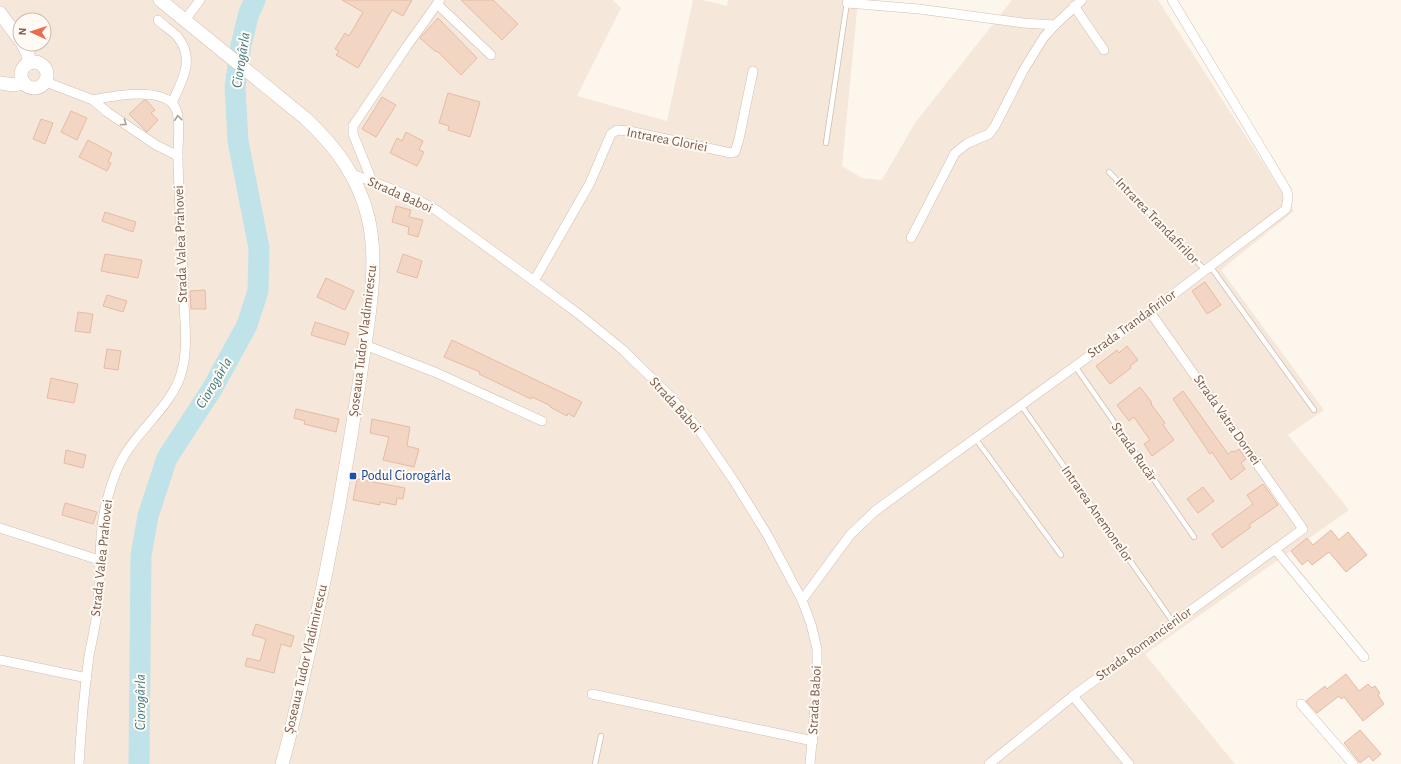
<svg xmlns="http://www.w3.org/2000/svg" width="1401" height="764" viewBox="0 0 1401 764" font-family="'Alegreya Sans',sans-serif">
<rect width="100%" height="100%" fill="#fdf6ec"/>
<!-- residential -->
<path fill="#f5e8da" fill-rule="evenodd" d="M0,0H613L621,8L577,96L667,121L693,0H703L727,6L728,0H858L842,166L862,178L882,180L915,123L1012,0H1158L1294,211L1221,270L1324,410L1288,435L1349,510L1145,654L1235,764H0ZM20,20H44V44H20Z"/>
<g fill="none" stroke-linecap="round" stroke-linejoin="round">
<!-- river -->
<polyline stroke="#bfe3e8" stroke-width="21" points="139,764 141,555 148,516 167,458 212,389 247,325 258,291 259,248 238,141 235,87 241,45 249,13 255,0"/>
</g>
<!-- building -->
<g fill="#f3d5c3" stroke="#e6bba3">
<polygon points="342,0 412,0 403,16 392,10 358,68 336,55 339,51 335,49 345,33 349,36 363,12"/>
<polygon points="461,0 493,0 518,24 502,40"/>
<polygon points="438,18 477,58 461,75 437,51 436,52 420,38"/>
<polygon points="448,93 480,102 470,137 448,130 449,126 439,123"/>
<polygon points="382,97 396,105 376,137 362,129"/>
<polygon points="144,100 147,101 155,110 151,113 158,120 147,132 129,114"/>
<polygon points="71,111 87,118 77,140 61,132"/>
<polygon points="41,119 53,123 45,144 33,139"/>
<polygon points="406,132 423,141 419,150 424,152 417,166 390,153 397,138 402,141"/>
<polygon points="88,140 112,153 108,162 111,163 107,171 79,157"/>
<polygon points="396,206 411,210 409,217 423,220 418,237 408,234 409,227 392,222"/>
<polygon points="105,212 136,222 133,232 102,221"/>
<polygon points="105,254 142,260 138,278 101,271"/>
<polygon points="403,254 422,261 417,278 397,272"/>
<polygon points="326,278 354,291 345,310 317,297"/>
<polygon points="1205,282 1221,305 1207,314 1192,291"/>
<polygon points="205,290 206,309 191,309 190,291"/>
<polygon points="107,295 127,301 123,312 103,306"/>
<polygon points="78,312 93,314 90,333 75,331"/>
<polygon points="315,322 349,333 345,345 311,335"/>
<polygon points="452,340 582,402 574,417 568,413 567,416 550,407 551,406 532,397 531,399 479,374 480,372 444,357"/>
<polygon points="1127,346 1138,360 1130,366 1131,368 1110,384 1096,366 1117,350 1119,353"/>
<polygon points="107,349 121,351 118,370 104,368"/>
<polygon points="51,378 78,384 74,403 47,398"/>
<polygon points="1140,387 1152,403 1151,404 1165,423 1163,425 1174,440 1152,456 1144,444 1150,440 1134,417 1129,421 1117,405"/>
<polygon points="1183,391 1228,454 1232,451 1234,452 1239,449 1246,459 1241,463 1245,469 1231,480 1212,452 1210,454 1173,399"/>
<polygon points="296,409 339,419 336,432 304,424 305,421 294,418"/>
<polygon points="372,419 410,427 407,446 419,449 414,467 383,460 389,437 370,433"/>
<polygon points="66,450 86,455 83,468 64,463"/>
<polygon points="357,479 405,488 403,499 397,498 396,505 380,502 380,505 353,500"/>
<polygon points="1263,484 1278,505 1249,525 1251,527 1222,548 1212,534 1253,504 1247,495"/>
<polygon points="1203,487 1214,501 1198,513 1187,499"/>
<polygon points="65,503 97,512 93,524 62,515"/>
<polygon points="1331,530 1339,540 1348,532 1367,555 1346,572 1329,552 1312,565 1308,560 1302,565 1291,551 1307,538 1313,545"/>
<polygon points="256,624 294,636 291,647 281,644 274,673 245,666 247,658 260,661 266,639 252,635"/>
<polygon points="1346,674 1359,691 1368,684 1372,688 1375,686 1380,693 1378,695 1384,704 1363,721 1344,697 1341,699 1339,696 1317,713 1306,701 1325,686 1327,689"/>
<polygon points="1360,730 1381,754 1373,761 1369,756 1360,763 1344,743"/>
</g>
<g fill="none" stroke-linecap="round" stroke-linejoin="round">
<!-- lane casing -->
<g stroke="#d1beb0" stroke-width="6">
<g id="lane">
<polyline points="826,143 847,2"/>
<polyline points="1109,172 1205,270"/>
<polyline points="1210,266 1314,410"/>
<polyline points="1075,366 1194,537"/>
<polyline points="1021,405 1173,622"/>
<polyline points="975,438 1061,555"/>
<polyline points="595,764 601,736"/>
</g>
</g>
<!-- street casing -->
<g stroke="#d1beb0" stroke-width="10">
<g id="street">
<polyline points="847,3 919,9 1023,23 1055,25"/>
<polyline points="437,4 491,55"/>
<polyline points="1074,6 1104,50"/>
<path d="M158,20C164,26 171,30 177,36C196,59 182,80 172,103"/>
<polyline points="185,20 200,0"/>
<polyline points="46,82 93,100 107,112 156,145 178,156"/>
<polyline points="352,174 392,189 416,199 436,210 534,281 580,315 623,350 668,394 699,430 734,481 768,536 802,600 811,624 817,649 817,686 810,764"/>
<polyline points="372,181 353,134 353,126 407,46 440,0"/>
<polyline points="911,238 955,153 968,143 989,134 995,126 1023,71 1044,37 1055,25 1082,0"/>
<polyline points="534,281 590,183 611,134 617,130 629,131 731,153 735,152 739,139 753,71"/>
<polyline points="365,345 437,373 542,421"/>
<polyline points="0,528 99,560"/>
<polyline points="1275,549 1364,657"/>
<polyline points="802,600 850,535 875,511 1150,312 1286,209 1288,198 1287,191 1172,0"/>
<polyline points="0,660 87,678"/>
<polyline points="592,694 813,741"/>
<polyline points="1073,696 1129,764"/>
<polyline points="1301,704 1353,764"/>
<path d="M79,764C81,728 84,692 89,656C92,639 97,621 98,603C101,569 98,533 107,500C111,485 116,469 124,456C139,430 173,403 181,374C188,351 185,326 184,302C183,254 179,206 178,159C177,144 183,114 172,103C156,88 112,96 93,100"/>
<polyline points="989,764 1073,696 1303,529 1150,312"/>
</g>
</g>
<!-- secondary casing -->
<g stroke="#d6c0b0" stroke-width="14">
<g id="secondary">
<path d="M160,0L305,118C335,146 358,176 368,217C380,265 367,329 360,378C347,466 331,552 312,638C302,680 294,723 282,764"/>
<polyline points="0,13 20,40"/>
<polyline points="23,44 27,52 30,63"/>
<circle cx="34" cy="75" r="13"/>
<polyline points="0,83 14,85 24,83"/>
</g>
</g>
<!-- lane -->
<use href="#lane" stroke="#fff" stroke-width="4.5"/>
<!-- street -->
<use href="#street" stroke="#fff" stroke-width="9"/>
<!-- secondary -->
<use href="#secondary" stroke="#fff" stroke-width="13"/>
</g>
<!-- one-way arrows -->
<defs><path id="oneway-chevron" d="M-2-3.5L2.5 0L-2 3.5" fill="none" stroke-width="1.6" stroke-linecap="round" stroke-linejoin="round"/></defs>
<g stroke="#af9d94">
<use href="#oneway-chevron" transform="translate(178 118) rotate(-96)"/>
<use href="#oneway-chevron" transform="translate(124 123) rotate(34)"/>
</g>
<!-- markers -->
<rect fill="#1a4fb4" stroke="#fffaf3" stroke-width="1.5" x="349" y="472" width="8" height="8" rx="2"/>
<g text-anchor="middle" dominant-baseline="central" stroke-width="4" stroke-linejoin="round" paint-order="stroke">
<!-- street labels -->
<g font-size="14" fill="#7a5c4d" stroke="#fffaf3">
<text transform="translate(667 140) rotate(11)">Intrarea Gloriei</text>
<text transform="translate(400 195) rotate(24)">Strada Baboi</text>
<text transform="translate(1157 221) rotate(46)">Intrarea Trandafirilor</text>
<text transform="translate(181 244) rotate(-92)">Strada Valea Prahovei</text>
<text transform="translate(1132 324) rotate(-36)">Strada Trandafirilor</text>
<text transform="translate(363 341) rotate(-83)">Șoseaua Tudor Vladimirescu</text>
<text transform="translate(675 405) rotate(48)">Strada Baboi</text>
<text transform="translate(1227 420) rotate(55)">Strada Vatra Dornei</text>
<text transform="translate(1134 452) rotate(55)">Strada Rucăr</text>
<text transform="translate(1097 514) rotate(55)">Intrarea Anemonelor</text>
<text transform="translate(102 558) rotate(-84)">Strada Valea Prahovei</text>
<text transform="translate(1144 644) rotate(-36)">Strada Romancierilor</text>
<text transform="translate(306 659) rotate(-77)">Șoseaua Tudor Vladimirescu</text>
<text transform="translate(815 700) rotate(-87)">Strada Baboi</text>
</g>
<!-- transit labels -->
<g font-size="14" fill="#164399" stroke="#fffaf3" text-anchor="start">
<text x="361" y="476">Podul Ciorogârla</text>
</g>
<!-- water labels -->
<g font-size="15" font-style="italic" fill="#437c86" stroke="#fffaf3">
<text transform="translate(241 60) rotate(-81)">Ciorogârla</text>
<text transform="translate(214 383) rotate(-59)">Ciorogârla</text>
<text transform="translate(140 702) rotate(-90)">Ciorogârla</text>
</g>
</g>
<!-- north arrow -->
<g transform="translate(32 32) rotate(273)"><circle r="19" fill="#fffaf3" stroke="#cabbb1"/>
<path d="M0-3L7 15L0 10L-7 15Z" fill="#e76f51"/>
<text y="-6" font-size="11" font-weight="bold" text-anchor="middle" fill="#7a5c4d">N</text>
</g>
</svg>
